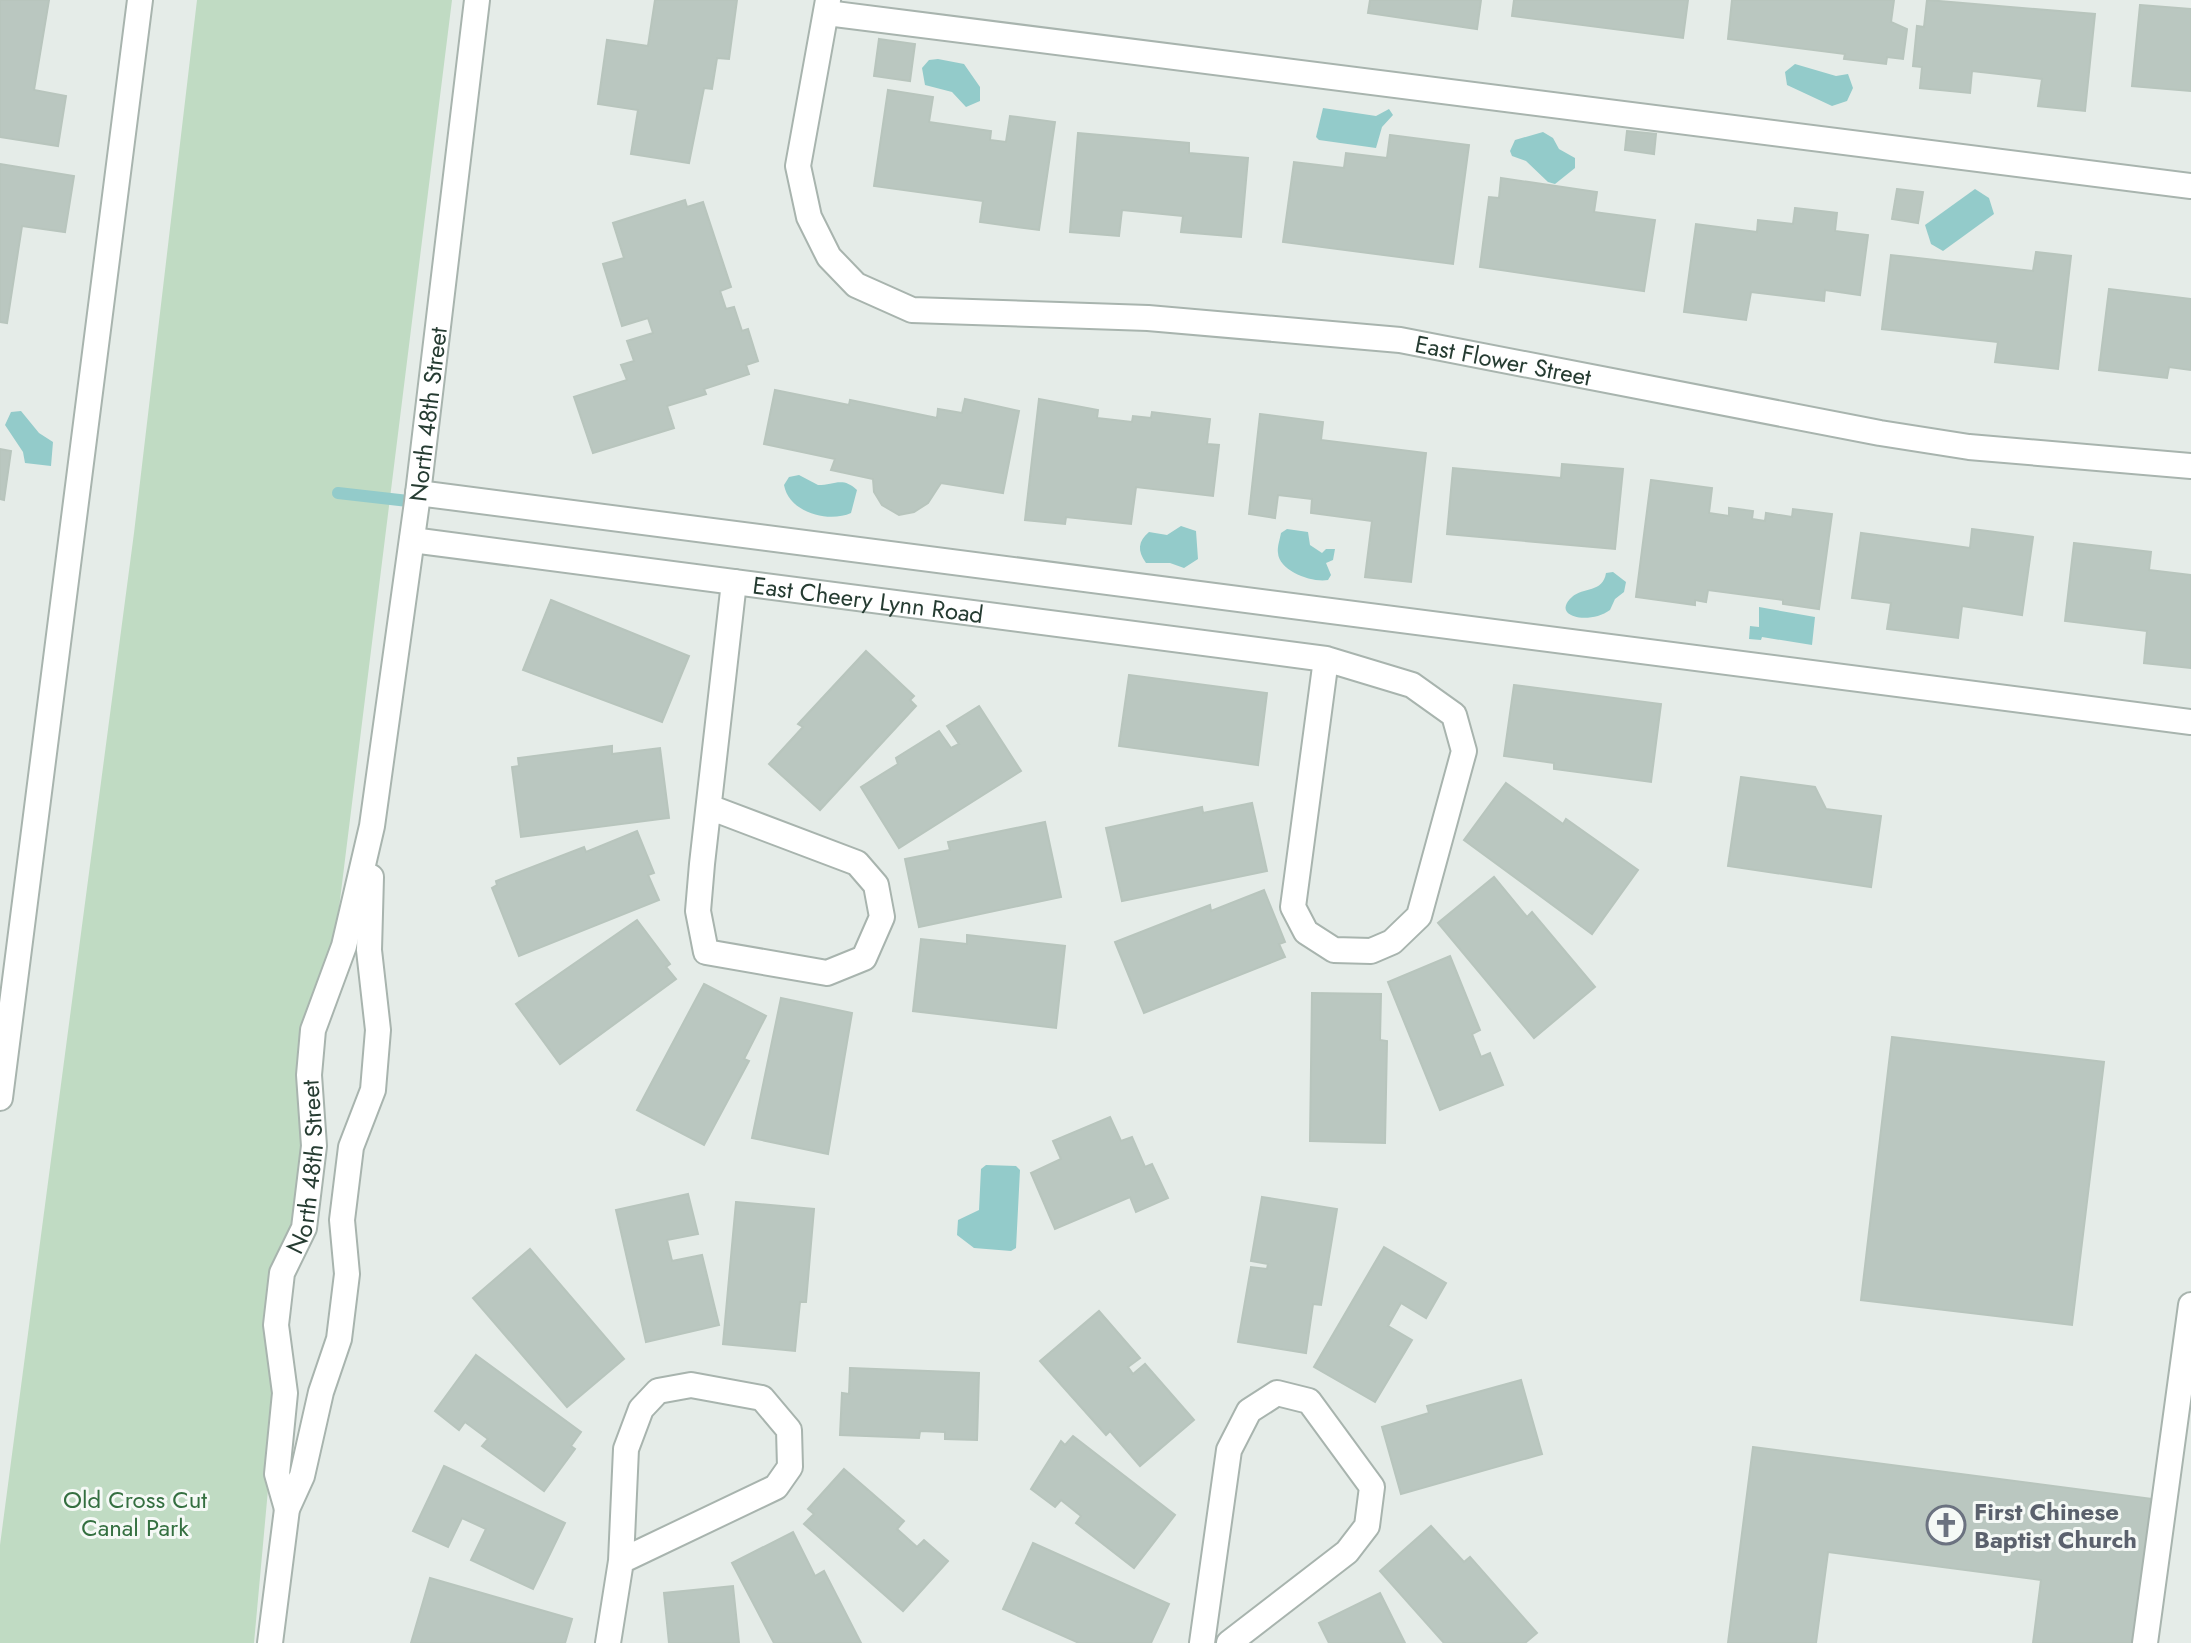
<svg xmlns="http://www.w3.org/2000/svg" width="2191" height="1643" viewBox="0 0 2191 1643" font-family="Jost,sans-serif">
<rect width="100%" height="100%" fill="#e5ece8"/>
<!-- green -->
<polygon fill="#c0dbc3" points="197,0 452,0 334,948 293,1222 274,1271 277,1391 254,1643 0,1643 0,1545 134,533"/>
<!-- water -->
<g fill="#93cbca">
<polygon points="938,59 964,64 980,87 980,101 966,107 952,92 925,85 922,68 929,60"/>
<polygon points="1795,64 1836,76 1848,74 1853,88 1847,101 1832,106 1787,85 1785,72"/>
<polygon points="1323,108 1376,116 1389,109 1393,115 1382,127 1376,148 1319,140 1316,137"/>
<polygon points="1543,132 1553,138 1559,149 1575,158 1575,168 1555,184 1548,182 1526,161 1512,156 1510,151 1515,140"/>
<polygon points="1975,189 1989,198 1994,214 1943,251 1931,244 1925,225"/>
<polygon points="21,411 39,433 53,442 51,466 25,463 23,452 5,425 11,412"/>
<path d="M799,475L818,485C834,485 843,476 857,490L851,513C829,523 789,513 784,485L789,477Z"/>
<path d="M1181,526L1196,531L1198,559L1184,568L1170,563H1146C1137,551 1138,541 1149,532L1167,535Z"/>
<path d="M1287,529L1308,532L1310,545L1322,553L1326,549H1335L1333,560L1326,563L1331,575L1328,580C1312,583 1279,571 1278,553C1277,547 1280,539 1281,533Z"/>
<path d="M1613,572L1626,582L1624,592L1615,599L1610,610C1590,625 1550,617 1572,597C1583,587 1603,593 1606,573Z"/>
<polygon points="1759,607 1815,617 1812,645 1762,637 1761,640 1749,639 1750,626 1759,627"/>
<polygon points="986,1165 1016,1166 1020,1170 1016,1248 1011,1251 974,1248 957,1235 958,1220 979,1210 981,1169"/>
</g>
<g fill="none" stroke-linecap="round" stroke-linejoin="round">
<!-- stream -->
<polyline stroke="#93cbca" stroke-width="12" points="338,493 417,502"/>
</g>
<!-- building -->
<g fill="#bac7c0" stroke="#b8c5bd" stroke-width="2">
<polygon points="0,0 49,0 34,90 66,96 58,146 0,137"/>
<polygon points="655,0 737,0 729,59 717,58 712,89 704,88 689,163 631,154 638,110 598,104 607,40 648,46"/>
<polygon points="1370,0 1481,0 1477,29 1368,13"/>
<polygon points="1514,0 1688,0 1683,38 1512,16"/>
<polygon points="1732,0 1894,0 1891,22 1907,29 1903,59 1887,57 1886,64 1844,59 1845,54 1728,39"/>
<polygon points="1927,0 2095,14 2085,111 2038,106 2042,79 1972,71 1970,93 1920,88 1922,67 1913,66 1917,26 1924,27"/>
<polygon points="2140,5 2191,9 2191,91 2132,86"/>
<polygon points="879,39 915,44 910,81 874,76"/>
<polygon points="888,90 933,97 929,122 991,131 990,140 1006,142 1010,116 1055,122 1039,230 980,222 983,201 874,186"/>
<polygon points="1627,131 1656,134 1654,154 1625,150"/>
<polygon points="1078,133 1189,143 1189,153 1248,158 1241,237 1181,232 1183,216 1122,210 1119,236 1070,232"/>
<polygon points="1390,135 1469,145 1453,264 1283,242 1294,162 1344,168 1346,153 1387,158"/>
<polygon points="0,164 74,176 65,232 22,226 7,323 0,322"/>
<polygon points="1501,178 1597,192 1594,212 1655,220 1644,291 1480,267 1489,197 1499,198"/>
<polygon points="1897,189 1923,192 1918,223 1892,219"/>
<polygon points="685,200 687,207 703,202 731,287 720,291 726,309 734,307 742,331 748,329 758,361 746,365 749,374 704,389 706,394 667,406 674,428 593,453 574,397 627,380 621,365 634,361 627,341 653,333 648,318 622,326 603,264 624,258 613,223"/>
<polygon points="1795,208 1837,213 1835,231 1868,235 1860,295 1825,290 1824,301 1751,292 1746,320 1684,312 1696,224 1757,232 1758,220 1793,224"/>
<polygon points="2036,252 2071,256 2058,369 1995,362 1998,342 1882,329 1891,255 2033,271"/>
<polygon points="2109,289 2191,299 2191,370 2169,367 2167,378 2099,370"/>
<polygon points="775,390 849,405 850,400 937,418 938,409 962,413 965,399 1019,411 1003,493 941,483 928,503 914,512 899,515 882,505 874,492 873,479 831,470 835,459 764,444"/>
<polygon points="1039,399 1098,410 1097,418 1132,422 1133,416 1151,418 1152,412 1210,419 1207,444 1219,445 1213,496 1136,487 1131,524 1066,517 1065,524 1025,520"/>
<polygon points="1260,414 1323,422 1321,440 1426,453 1411,582 1365,577 1372,521 1311,513 1312,499 1278,495 1275,518 1249,514"/>
<polygon points="0,449 11,451 4,500 0,499"/>
<polygon points="1562,464 1623,469 1615,549 1447,534 1453,468 1561,478"/>
<polygon points="1651,480 1712,488 1709,513 1729,516 1729,508 1753,511 1752,519 1765,521 1766,513 1792,517 1793,509 1832,514 1819,609 1783,604 1783,600 1708,590 1706,602 1695,600 1695,605 1636,597"/>
<polygon points="1972,529 2033,537 2022,615 1962,606 1958,638 1887,629 1891,603 1852,598 1861,533 1970,548"/>
<polygon points="2074,543 2151,552 2149,570 2191,575 2191,668 2144,663 2147,631 2065,621"/>
<polygon points="551,600 689,656 662,722 523,670"/>
<polygon points="866,651 914,696 910,700 916,706 820,810 769,764 803,727 798,724"/>
<polygon points="1129,675 1267,693 1258,765 1119,746"/>
<polygon points="1514,685 1661,704 1651,782 1554,769 1554,763 1504,756"/>
<polygon points="979,706 1021,771 899,848 861,787 898,764 896,758 939,731 951,748 959,744 947,726"/>
<polygon points="612,746 612,754 660,748 669,818 521,837 512,767 519,766 518,758"/>
<polygon points="1741,777 1815,787 1826,809 1881,816 1871,887 1728,866"/>
<polygon points="1506,783 1563,824 1566,819 1638,870 1592,934 1464,840"/>
<polygon points="1252,803 1267,871 1122,901 1106,828 1202,807 1203,813"/>
<polygon points="1045,822 1061,897 919,927 905,859 950,850 948,842"/>
<polygon points="637,831 654,873 648,875 659,900 519,956 492,888 497,885 496,881 584,847 586,852"/>
<polygon points="1494,877 1527,917 1532,912 1595,987 1534,1038 1438,923"/>
<polygon points="1264,890 1285,942 1279,944 1285,957 1144,1013 1115,942 1210,905 1211,911"/>
<polygon points="637,920 670,964 666,967 676,979 560,1064 516,1004"/>
<polygon points="967,935 1065,946 1056,1028 913,1011 921,939 967,944"/>
<polygon points="1450,956 1480,1030 1472,1034 1481,1057 1490,1053 1503,1085 1440,1110 1388,982"/>
<polygon points="704,984 766,1016 744,1059 749,1061 704,1145 637,1110"/>
<polygon points="1312,993 1381,994 1380,1040 1387,1041 1385,1143 1310,1141"/>
<polygon points="781,998 852,1013 828,1154 752,1138"/>
<polygon points="1892,1037 2104,1062 2072,1325 1861,1300"/>
<polygon points="1110,1117 1121,1141 1132,1137 1145,1167 1152,1164 1168,1198 1136,1212 1130,1197 1055,1229 1031,1173 1061,1159 1053,1141"/>
<polygon points="688,1194 698,1234 667,1240 672,1261 702,1255 719,1325 646,1342 616,1210"/>
<polygon points="1262,1197 1337,1209 1321,1305 1313,1304 1306,1353 1238,1342 1251,1267 1267,1269 1268,1264 1251,1261"/>
<polygon points="736,1202 814,1209 806,1302 800,1302 795,1351 723,1344"/>
<polygon points="1384,1247 1446,1283 1426,1318 1401,1303 1388,1326 1412,1340 1375,1402 1314,1367"/>
<polygon points="530,1249 624,1359 567,1407 473,1298"/>
<polygon points="1099,1311 1140,1358 1128,1367 1133,1374 1145,1364 1194,1420 1140,1466 1110,1431 1106,1435 1040,1361"/>
<polygon points="476,1355 581,1432 571,1446 575,1449 544,1491 482,1446 488,1439 465,1422 459,1430 435,1411"/>
<polygon points="850,1368 979,1373 977,1440 945,1439 945,1432 920,1431 919,1438 840,1435 842,1393 849,1394"/>
<polygon points="1521,1380 1542,1454 1401,1494 1382,1427 1429,1413 1427,1406"/>
<polygon points="1073,1436 1175,1515 1134,1568 1076,1523 1081,1516 1061,1500 1055,1507 1031,1489 1061,1441 1065,1445"/>
<polygon points="1753,1447 2153,1499 2134,1643 2033,1643 2041,1580 1828,1552 1816,1643 1728,1643"/>
<polygon points="444,1466 565,1523 533,1589 471,1560 486,1529 462,1518 448,1547 413,1531"/>
<polygon points="844,1469 904,1521 897,1529 917,1547 924,1540 948,1561 903,1611 804,1524 814,1514 808,1509"/>
<polygon points="1431,1526 1464,1562 1470,1557 1537,1633 1525,1643 1444,1643 1380,1571"/>
<polygon points="793,1532 815,1576 824,1571 861,1643 774,1643 732,1563"/>
<polygon points="1033,1543 1169,1604 1151,1643 1079,1643 1003,1609"/>
<polygon points="430,1578 572,1619 565,1643 411,1643"/>
<polygon points="733,1586 739,1643 669,1643 664,1593"/>
<polygon points="1380,1593 1405,1643 1329,1643 1319,1623"/>
</g>
<g fill="none" stroke-linecap="round" stroke-linejoin="round">
<!-- minor casing -->
<g stroke="#a8b4ae" stroke-width="28">
<g id="minor">
<path id="s1" d="M828,0L798,166L809,217L829,257L856,285L912,310L1148,318L1400,340L1880,433L1969,447L2191,466"/>
<polyline points="827,13 2191,186"/>
<polyline points="418,493 2191,722"/>
<path id="s2" d="M412,540L1326,659L1412,685L1454,715L1464,751L1419,916L1392,942L1371,951L1334,950L1306,932L1293,907L1326,659"/>
<polyline points="709,807 857,863 876,885 882,917 864,958 827,973 706,952 698,911 702,864 734,582"/>
<polyline points="0,1098 140,0"/>
<path id="s3" d="M287,1509L277,1474L285,1393L276,1325L282,1273L304,1228L314,1146L309,1075L313,1030L344,946L372,826L417,502L477,0"/>
<polyline points="270,1643 287,1509 302,1476 321,1392 339,1339 347,1274 342,1220 351,1147 373,1090 378,1030 369,950 371,877"/>
<polyline points="608,1643 621,1561 626,1449 641,1409 658,1391 691,1385 762,1398 789,1430 790,1467 776,1487 621,1561"/>
<polyline points="1202,1643 1229,1450 1249,1411 1277,1393 1309,1401 1372,1487 1367,1526 1347,1552 1229,1643"/>
<polyline points="2145,1643 2191,1305"/>
</g>
</g>
<!-- minor -->
<use href="#minor" stroke="#fff" stroke-width="24"/>
</g>
<!-- icons -->
<defs>
<g id="church-ring" transform="scale(2)"><circle r="9.5" fill="#f5f9f6" stroke="#6b7280" stroke-width="1.5"/><path d="M-1.2-6h2.4v3.5h3.3v2.4h-3.3V6h-2.4V-.1h-3.3v-2.4h3.3Z" fill="#6b7280"/></g>
</defs>
<g fill-rule="evenodd">
<use href="#church-ring" x="1946" y="1525"/>
</g>
<g text-anchor="middle" dominant-baseline="central" stroke-width="6" stroke-linejoin="round" paint-order="stroke">
<!-- street labels -->
<g font-size="24" fill="#263c32" stroke="#f5f9f6">
<text stroke="none"><textPath href="#s1" startOffset="960">East Flower Street</textPath></text>
<text stroke="none"><textPath href="#s3" startOffset="1116">North 48th Street</textPath></text>
<text stroke="none"><textPath href="#s2" startOffset="460">East Cheery Lynn Road</textPath></text>
<text stroke="none"><textPath href="#s3" startOffset="350">North 48th Street</textPath></text>
</g>
<!-- park labels -->
<g font-size="24" fill="#346f40" stroke="#f5f9f6">
<text x="135" y="1499">Old Cross Cut<tspan x="135" dy="28">Canal Park</tspan></text>
</g>
<!-- worship labels -->
<g font-size="24" font-weight="bold" fill="#5b616d" stroke="#f5f9f6" text-anchor="start">
<text x="1974" y="1511">First Chinese<tspan x="1974" dy="28">Baptist Church</tspan></text>
</g>
</g>
</svg>
